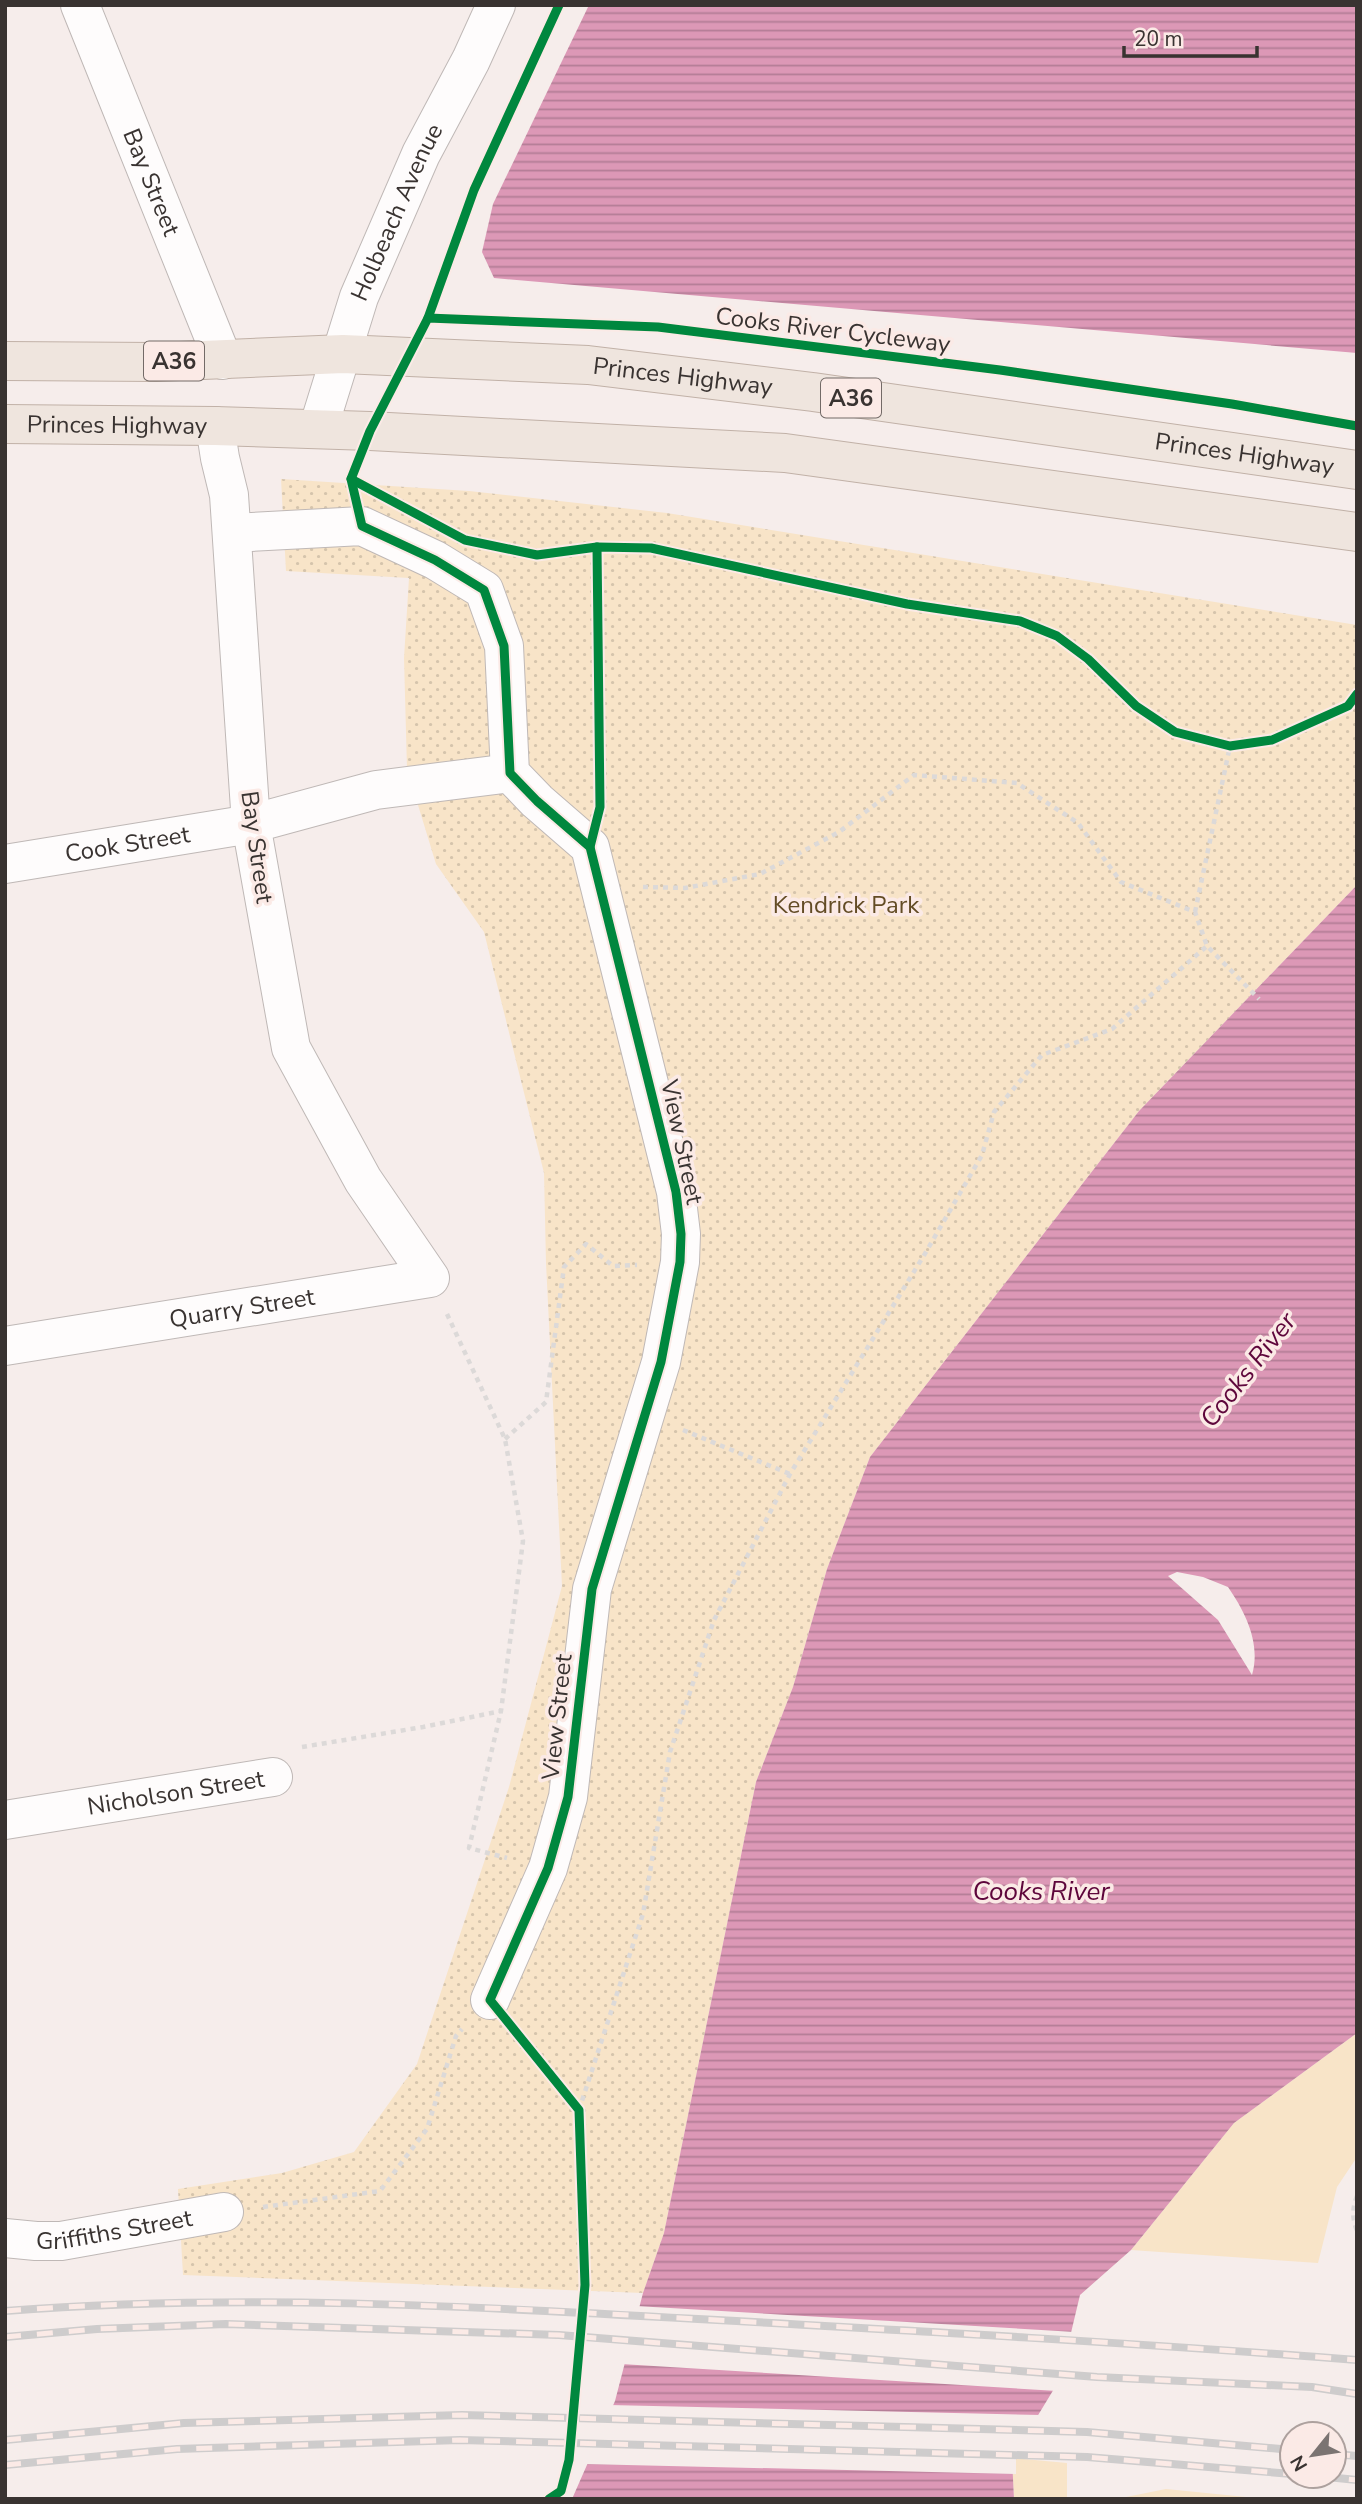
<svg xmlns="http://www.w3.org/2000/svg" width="1362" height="2504" viewBox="0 0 1362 2504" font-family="'Nunito Sans',sans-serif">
<defs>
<pattern id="park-dots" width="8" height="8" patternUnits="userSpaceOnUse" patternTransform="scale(1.75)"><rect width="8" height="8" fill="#f8e4c8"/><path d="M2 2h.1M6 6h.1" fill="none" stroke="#d5c4ac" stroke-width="1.8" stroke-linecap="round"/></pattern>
<pattern id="water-rules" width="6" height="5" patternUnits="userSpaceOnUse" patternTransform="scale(1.75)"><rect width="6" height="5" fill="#dc98b6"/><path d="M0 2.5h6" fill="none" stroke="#b37d95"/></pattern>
</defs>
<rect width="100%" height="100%" fill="#f6edeb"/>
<!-- green -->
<g fill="#f8e4c8">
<polygon points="1357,2033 1357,2157 1337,2187 1318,2263 1131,2250 1234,2123"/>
<polygon points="1012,2458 1067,2463 1067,2499 1014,2499"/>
<polygon points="1166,2489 1266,2499 1084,2499 1121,2498"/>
</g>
<!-- park -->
<polygon fill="url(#park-dots)" points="281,479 469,491 667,513 1357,625 1357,885 1139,1111 870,1457 827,1569 793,1687 756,1782 664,2233 643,2293 183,2275 178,2189 282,2173 354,2152 417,2064 509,1787 562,1586 546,1263 544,1173 484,932 436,864 407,769 404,658 409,578 286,571"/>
<!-- water -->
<g fill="url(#water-rules)" fill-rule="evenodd">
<polygon points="589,5 1357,5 1357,353 494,278 482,252 493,204"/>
<path d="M1357,885V2033L1234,2123L1131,2250L1080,2295L1060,2379L1012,2458L1014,2499H572L615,2401L643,2293L664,2233L756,1782L793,1687L827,1569L870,1457L1139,1111ZM1177,1572L1203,1577L1228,1587C1246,1613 1261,1644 1252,1675L1218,1620L1168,1576Z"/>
</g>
<!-- pier -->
<g fill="#f6edeb">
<polygon points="636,2306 1075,2332 1064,2380 1057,2391 621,2364"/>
<polygon points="609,2405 1041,2415 1016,2459 1016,2474 584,2464"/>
</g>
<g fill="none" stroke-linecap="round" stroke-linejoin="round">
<!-- minor casing -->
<g stroke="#bfb8b6" stroke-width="40">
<g id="minor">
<path id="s1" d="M80,5L223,360"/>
<path id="s2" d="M318,429L359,297L421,154L471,60L496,5"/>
<polyline points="232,533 362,526 435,560 484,590 504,646 510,773 537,801 590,847 676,1192 681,1234 680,1262 661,1362 592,1589 568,1797 548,1868 490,2000"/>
<path id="s3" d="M5,864L251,824L376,790L510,773"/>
<path id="s4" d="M5,1346L430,1278L363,1180L291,1048L251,824L229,495L220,458L215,426"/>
<path id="s5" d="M5,1820L273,1777"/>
<path id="s6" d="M5,2238L36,2241H61L224,2212"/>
</g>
</g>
<!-- trunk casing -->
<g stroke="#c1b1a7" stroke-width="40">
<g id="trunk">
<path id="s7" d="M5,361L156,362L343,354L588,365L813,392L1357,470"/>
<path id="s8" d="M5,424L215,426L370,431L785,453L1357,532"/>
</g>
</g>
<!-- path -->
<g stroke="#dcd9d8" stroke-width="4.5" stroke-dasharray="5 5" stroke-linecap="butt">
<polyline points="643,887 685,888 760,874 839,832 914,775 1017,783 1078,823 1121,882 1195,912 1207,946 1259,999"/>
<polyline points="1195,912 1230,746"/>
<polyline points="447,1314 505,1439 523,1541 501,1711 469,1848 507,1858"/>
<polyline points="683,1430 790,1474"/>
<polyline points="505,1439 546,1402 564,1267 586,1244 613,1266 637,1265"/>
<polyline points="302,1747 423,1727 501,1711"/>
<polyline points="579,2110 643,1914 670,1752 714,1620 790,1474 926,1252 982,1155 994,1112 1042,1055 1112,1029 1207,946"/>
<path d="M1357,2196C1352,2209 1352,2218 1357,2231"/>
<polyline points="263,2207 380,2191 427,2129 456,2036 462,2029"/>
</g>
<!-- minor -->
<use href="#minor" stroke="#fefcfc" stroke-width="38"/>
<!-- trunk -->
<use href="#trunk" stroke="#efe5de" stroke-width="38"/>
<!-- rail casing -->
<g stroke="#cecccc" stroke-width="8">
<g id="rail">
<path d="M5,2311C236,2293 467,2306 698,2319C918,2331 1137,2343 1357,2360"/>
<polyline points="5,2337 97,2329 226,2324 559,2335 1097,2377 1312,2387 1357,2394"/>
<polyline points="5,2440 184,2423 462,2415 1087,2432 1292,2450"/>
<polyline points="1334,2454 1357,2456"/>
<polyline points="5,2465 177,2449 460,2440 1087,2457 1292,2474"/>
<polyline points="1317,2476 1357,2480"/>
</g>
</g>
<!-- rail -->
<use href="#rail" stroke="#fbeae6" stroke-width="5" stroke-dasharray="16" stroke-linecap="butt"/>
<!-- cycleway casing -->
<g stroke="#fbeae6" stroke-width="13">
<g id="cycleway">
<polyline points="428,318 474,190 559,5"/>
<polyline points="351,479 465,540 537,555 597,547 651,548 907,604 1020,621 1057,636 1088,659 1136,706 1175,732 1230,746 1272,740 1348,706 1357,694"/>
<polyline points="590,847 600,807 597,547"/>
<polyline points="549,2499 561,2491 569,2460 585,2285 579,2110 490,2000 548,1868 568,1797 592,1589 661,1362 680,1262 681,1234 676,1192 590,847 537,801 510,773 504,646 484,590 435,560 362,526 351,479 370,431 428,318 658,327 1000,370 1232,404 1357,426"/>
</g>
</g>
<!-- cycleway -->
<use href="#cycleway" stroke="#00873e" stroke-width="9"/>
</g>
<g text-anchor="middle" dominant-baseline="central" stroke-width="7" stroke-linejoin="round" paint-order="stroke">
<!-- shield labels -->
<g fill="#fbeae6" stroke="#736a67" stroke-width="2">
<rect x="144" y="341.5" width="60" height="39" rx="5"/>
<rect x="821" y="378.5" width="60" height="39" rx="5"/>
</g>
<g font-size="23" font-weight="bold" fill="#393331">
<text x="174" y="361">A36</text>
<text x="851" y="398">A36</text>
</g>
<!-- street labels -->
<g font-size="24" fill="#393331" stroke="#fbeae6">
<text stroke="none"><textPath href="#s1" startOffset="191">Bay Street</textPath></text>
<text stroke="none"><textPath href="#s2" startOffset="231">Holbeach Avenue</textPath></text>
<text transform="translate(833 330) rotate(7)">Cooks River Cycleway</text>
<text stroke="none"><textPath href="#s7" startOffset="679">Princes Highway</textPath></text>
<text stroke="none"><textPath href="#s8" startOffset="112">Princes Highway</textPath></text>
<text stroke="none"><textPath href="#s7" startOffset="1246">Princes Highway</textPath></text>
<text stroke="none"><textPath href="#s3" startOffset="124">Cook Street</textPath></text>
<text transform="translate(257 847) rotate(82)">Bay Street</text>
<text transform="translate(682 1142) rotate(78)">View Street</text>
<text stroke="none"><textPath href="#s4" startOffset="240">Quarry Street</textPath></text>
<text transform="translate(557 1717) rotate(-84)">View Street</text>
<text stroke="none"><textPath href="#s5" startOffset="173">Nicholson Street</textPath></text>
<text stroke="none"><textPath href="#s6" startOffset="110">Griffiths Street</textPath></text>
</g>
<!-- park labels -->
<g font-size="24" fill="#634c25" stroke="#fbeae6">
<text x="846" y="905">Kendrick Park</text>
</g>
<!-- water labels -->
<g font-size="26" font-style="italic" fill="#5e063b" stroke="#fbeae6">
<text transform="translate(1248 1370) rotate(-52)">Cooks River</text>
<text x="1041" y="1891">Cooks River</text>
</g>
</g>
<!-- border -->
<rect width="1362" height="2504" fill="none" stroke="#393331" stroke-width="14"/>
<!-- north arrow -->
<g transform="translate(1313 2455) rotate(240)"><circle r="33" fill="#fbeae6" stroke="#ada19e" stroke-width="2"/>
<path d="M0-5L12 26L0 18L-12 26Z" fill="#7b7472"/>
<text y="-10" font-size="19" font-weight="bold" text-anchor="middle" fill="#393331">N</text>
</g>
<!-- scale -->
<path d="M1124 46v10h133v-10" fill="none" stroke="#393331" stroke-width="3.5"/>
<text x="1134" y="46" font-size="21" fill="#393331" stroke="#fbeae6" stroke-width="5" paint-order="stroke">20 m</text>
</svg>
